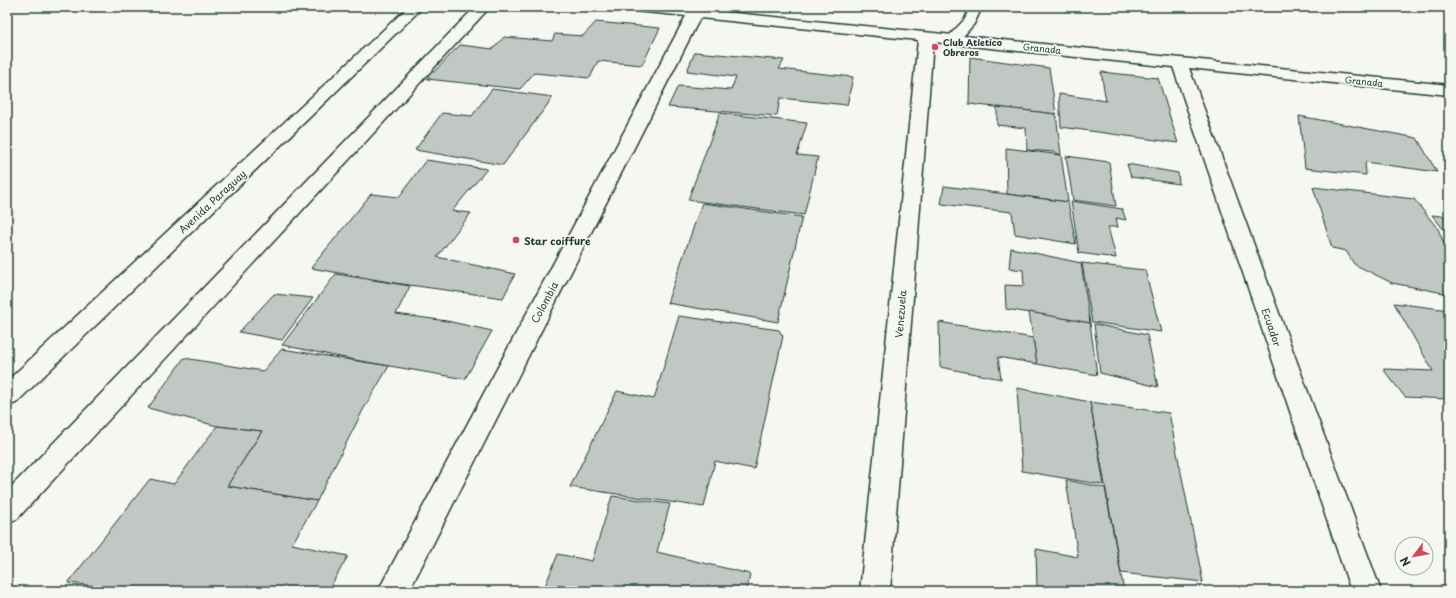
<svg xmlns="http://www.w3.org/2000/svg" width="1456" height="598" viewBox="0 0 1456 598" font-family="'Playpen Sans',sans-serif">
<rect width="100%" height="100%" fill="#f6f6f2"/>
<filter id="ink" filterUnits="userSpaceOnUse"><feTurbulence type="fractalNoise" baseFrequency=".025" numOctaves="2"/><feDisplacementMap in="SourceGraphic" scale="8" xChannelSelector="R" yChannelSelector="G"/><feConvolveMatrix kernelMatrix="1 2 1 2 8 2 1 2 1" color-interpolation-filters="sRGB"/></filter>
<g filter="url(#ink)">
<!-- building -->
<g fill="#c1c8c3" stroke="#1f3d34">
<polygon points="596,22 660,28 642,65 598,61 590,78 534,73 520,89 427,79 460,45 493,49 504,37 552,41 555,34 583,36"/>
<polygon points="695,52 784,60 779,69 853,77 847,105 780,98 777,116 668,107 678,86 731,90 736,77 687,71"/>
<polygon points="970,57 1049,68 1056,114 969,104"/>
<polygon points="1101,72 1158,78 1178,143 1061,127 1059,94 1106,101"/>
<polygon points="492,89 553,97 503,165 415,150 442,113 472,116"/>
<polygon points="997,107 1056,114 1061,155 1054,152 1027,150 1026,128 997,125"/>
<polygon points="720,113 807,123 797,155 818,157 804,215 688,200"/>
<polygon points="1299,116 1417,138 1437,172 1365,162 1366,175 1305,168"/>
<polygon points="1006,148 1061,155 1068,202 1007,194"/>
<polygon points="1066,156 1109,162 1116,206 1073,200"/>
<polygon points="426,160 487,169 452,211 471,213 437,257 515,274 503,298 395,283 311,268 371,194 399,197"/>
<polygon points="1127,164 1178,173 1179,184 1131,177"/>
<polygon points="944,186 1068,202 1076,244 1015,234 1012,212 941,204"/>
<polygon points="1313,187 1414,199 1438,229 1449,256 1449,294 1392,283 1354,264 1346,251 1332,248"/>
<polygon points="1071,201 1122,209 1126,220 1116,218 1118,227 1108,227 1116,258 1079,253"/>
<polygon points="702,203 802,217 778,322 667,303"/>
<polygon points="1432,215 1449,217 1449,236"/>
<polygon points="1011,248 1081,263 1090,323 1006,309 1005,285 1024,286 1023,270 1009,268"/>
<polygon points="1082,263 1145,270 1161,332 1092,322"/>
<polygon points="336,274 410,286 396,314 447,321 492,331 465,379 355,360 282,345"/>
<polygon points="274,294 313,298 282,340 239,332"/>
<polygon points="1394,303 1449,310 1449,399 1405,397 1383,369 1433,371"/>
<polygon points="1029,312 1090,323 1097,375 1037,364"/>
<polygon points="679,316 779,330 783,336 754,469 715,461 704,507 570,487 617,391 654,399"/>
<polygon points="939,322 1033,338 1037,364 998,357 1001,379 940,367"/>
<polygon points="1094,324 1147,335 1158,387 1100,373"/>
<polygon points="282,349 389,366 363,410 317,501 227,486 262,431 217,426 148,408 184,358 263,371"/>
<polygon points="1017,388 1090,402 1104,485 1022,471"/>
<polygon points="1090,402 1169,413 1203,582 1121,573"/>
<polygon points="217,426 262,431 227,486 317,501 292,544 348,556 328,591 113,591 97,586 68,583 150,479 174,484"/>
<polygon points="1066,480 1105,488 1124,591 1061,591 1037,587 1036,549 1078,557"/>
<polygon points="612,496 670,504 657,552 750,574 747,591 543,591 558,554 592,561"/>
</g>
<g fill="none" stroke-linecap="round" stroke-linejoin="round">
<!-- service casing -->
<g stroke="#1f3d34" stroke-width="3">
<polygon id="service" points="970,7 982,7 974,24 958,42 948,42 946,39 965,19"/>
</g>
<!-- minor casing -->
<g stroke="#1f3d34" stroke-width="3">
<g id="minor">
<polygon points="408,7 423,7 16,403 7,406 7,381"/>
<polygon points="475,7 490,7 17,519 7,522 7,491"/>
<polygon points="628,7 695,9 1449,85 1449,95 1189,68 1381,591 1351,591 1173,67 933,42 890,591 860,591 918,40 700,18 409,591 378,591 686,16 635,11 630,10"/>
</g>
</g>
<!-- service -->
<use href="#service" fill="#f6f6f2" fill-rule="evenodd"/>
<!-- minor -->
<use href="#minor" fill="#f6f6f2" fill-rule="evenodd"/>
</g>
</g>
<!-- markers -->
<g fill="#d1495b" stroke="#f6f6f2" stroke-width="1.5">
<circle cx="935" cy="47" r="4"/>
<circle cx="516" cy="240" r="4"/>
</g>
<g text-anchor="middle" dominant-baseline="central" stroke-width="3.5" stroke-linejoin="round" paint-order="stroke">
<!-- far-poi labels -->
<g font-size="9" font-weight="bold" fill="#1f3d34" stroke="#f6f6f2" text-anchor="start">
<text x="943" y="42">Club Atletico<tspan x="943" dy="10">Obreros</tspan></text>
</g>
<!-- far-street labels -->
<g font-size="9" fill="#1f3d34" stroke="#f6f6f2">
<text transform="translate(1042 48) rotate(6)">Granada</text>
<text transform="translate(1364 81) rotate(6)">Granada</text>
</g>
<!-- street labels -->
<g font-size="10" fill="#1f3d34" stroke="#f6f6f2">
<text transform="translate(212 201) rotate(-43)">Avenida Paraguay</text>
<text transform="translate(544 302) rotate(-62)">Colombia</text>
<text transform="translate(900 314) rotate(-85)">Venezuela</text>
<text transform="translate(1272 327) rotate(71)">Ecuador</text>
</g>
<!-- poi labels -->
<g font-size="10" font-weight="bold" fill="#1f3d34" stroke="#f6f6f2" text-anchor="start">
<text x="524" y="240">Star coiffure</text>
</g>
</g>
<!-- margin -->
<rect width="1456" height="598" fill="none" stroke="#f6f6f2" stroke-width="24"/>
<rect x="12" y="12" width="1432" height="574" fill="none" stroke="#1f3d34" stroke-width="1.5" filter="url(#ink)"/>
<!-- north arrow -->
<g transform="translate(1414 556) rotate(238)"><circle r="19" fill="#f6f6f2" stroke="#a0aca6"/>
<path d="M0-3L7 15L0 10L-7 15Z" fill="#d1495b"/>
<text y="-6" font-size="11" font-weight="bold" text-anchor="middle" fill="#1f3d34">N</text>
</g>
</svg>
